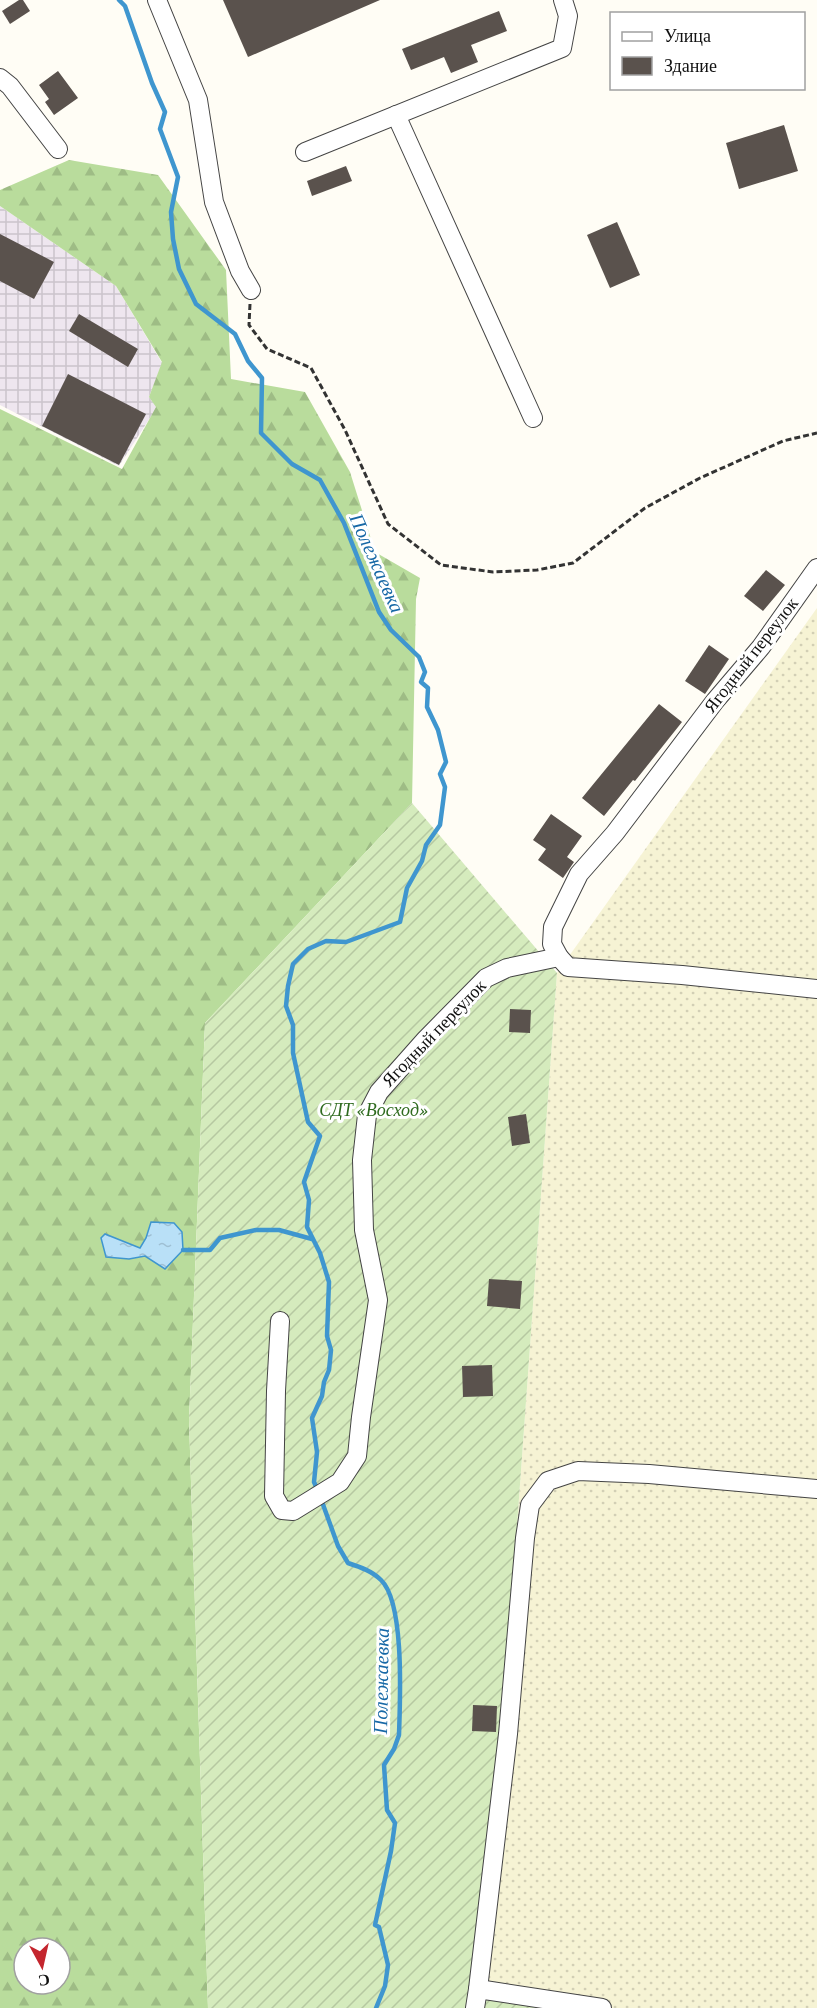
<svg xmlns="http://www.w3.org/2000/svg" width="817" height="2008" viewBox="0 0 817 2008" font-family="'Crimson Pro',serif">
<defs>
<pattern id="industrial-grid" width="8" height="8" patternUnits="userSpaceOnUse" patternTransform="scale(1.5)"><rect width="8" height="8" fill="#eee6ef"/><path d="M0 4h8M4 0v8" fill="none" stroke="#cbc4cc"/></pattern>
<pattern id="farmland-dots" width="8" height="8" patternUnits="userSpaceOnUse" patternTransform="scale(1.5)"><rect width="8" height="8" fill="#f6f3d4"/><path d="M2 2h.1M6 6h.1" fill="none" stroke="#d2cfb5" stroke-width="1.8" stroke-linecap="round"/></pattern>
<pattern id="forest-firs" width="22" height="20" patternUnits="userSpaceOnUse" patternTransform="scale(1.5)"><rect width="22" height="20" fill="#b9dc9c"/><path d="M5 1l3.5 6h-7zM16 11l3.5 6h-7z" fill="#9ebc85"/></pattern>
<pattern id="garden-furrows" width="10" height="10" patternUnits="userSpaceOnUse" patternTransform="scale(1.5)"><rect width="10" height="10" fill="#d5ebbd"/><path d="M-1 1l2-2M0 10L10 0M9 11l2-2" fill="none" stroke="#b6c8a1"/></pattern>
<pattern id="water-ripples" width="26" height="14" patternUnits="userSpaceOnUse" patternTransform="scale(1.5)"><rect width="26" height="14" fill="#b9e0f7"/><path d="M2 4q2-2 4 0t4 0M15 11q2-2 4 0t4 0" fill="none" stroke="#9ebfd3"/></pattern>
</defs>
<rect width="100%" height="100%" fill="#fffdf5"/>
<!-- industrial -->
<polygon fill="url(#industrial-grid)" points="0,206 116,286 162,363 149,397 157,407 119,466 0,405"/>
<!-- farmland -->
<polygon fill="url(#farmland-dots)" points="817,608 817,2008 579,2008 483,1996 557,973"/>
<!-- forest -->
<path fill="url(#forest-firs)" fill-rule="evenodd" d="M69,160L158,175L226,270L231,379L305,392L350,472L375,552L420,578L416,599L412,803L205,1023L189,1420L208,2008H0V409L122,469L156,407L149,397L162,362L116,286L0,206V190ZM24,1948H60V1984H24Z"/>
<!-- garden -->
<polygon fill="url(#garden-furrows)" points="412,803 557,973 483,1996 579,2008 208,2008 189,1420 205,1023"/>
<!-- water -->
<polygon fill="url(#water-ripples)" stroke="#3f96cf" stroke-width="1.5" points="151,1222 174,1223 182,1232 183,1250 165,1269 145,1256 129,1259 106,1257 101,1238 105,1234 140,1248 146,1238"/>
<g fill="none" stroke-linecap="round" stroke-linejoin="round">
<!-- stream -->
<g stroke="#3f96cf" stroke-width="4.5">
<polyline points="119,0 125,6 152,83 165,112 160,129 178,177 171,212 173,239 179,269 196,304 235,334 248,361 262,378 261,433 292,464 320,480 344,523 379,612 391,630 419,657 425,672 421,682 428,688 427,707 438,730 446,762 440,774 445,787 440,825 426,845 422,861 407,888 400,922 346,942 326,941 308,949 293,964 288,986 286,1006 293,1025 293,1053 308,1122 320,1136 304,1182 309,1200 307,1227 320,1253 329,1282 327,1336 331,1350 329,1370 324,1382 322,1396 312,1418 317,1452 314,1482 318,1491"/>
<polyline points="183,1250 210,1250 220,1238 256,1230 279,1230 312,1239"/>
<path d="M321,1499L338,1546L348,1563C360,1567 372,1571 381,1580C405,1603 400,1701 399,1735L394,1749L384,1765L387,1810L395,1823L391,1851L375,1925L379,1927L388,1965L385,1986L376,2008"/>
</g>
</g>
<!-- building -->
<g fill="#5a524d">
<polygon points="19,0 23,0 30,11 10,24 2,11"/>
<polygon points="223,0 380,0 248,57"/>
<polygon points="499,11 507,31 471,45 478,62 451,73 444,57 411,70 402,49"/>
<polygon points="58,71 78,98 54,115 45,102 49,99 39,85"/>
<polygon points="784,125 798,171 739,189 726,143"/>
<polygon points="346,166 352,181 312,196 307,181"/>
<polygon points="617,222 640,275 610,288 587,235"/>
<polygon points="0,234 54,262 34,299 0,281"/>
<polygon points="79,314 138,349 128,367 69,331"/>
<polygon points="68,374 146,414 119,465 42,426"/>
<polygon points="766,570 785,585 763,611 744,596"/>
<polygon points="709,645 729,659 705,694 685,681"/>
<polygon points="659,704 682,722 635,781 633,780 604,816 582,798"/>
<polygon points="551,814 582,836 567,857 574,862 563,878 538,860 546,849 533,840"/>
<polygon points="510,1009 531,1010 530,1033 509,1032"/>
<polygon points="526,1114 530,1143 512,1146 508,1117"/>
<polygon points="489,1279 522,1281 520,1309 487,1306"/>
<polygon points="492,1365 493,1396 463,1397 462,1366"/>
<polygon points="473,1705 497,1706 496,1732 472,1731"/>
</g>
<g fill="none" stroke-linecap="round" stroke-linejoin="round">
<!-- minor casing -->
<g stroke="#444" stroke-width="20">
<g id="minor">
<polyline points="157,0 198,100 214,202 240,271 251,290"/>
<polyline points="0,78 10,86 58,149"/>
<polyline points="396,115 533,418"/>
<polyline points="305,152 562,48 568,16 563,0"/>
<polyline points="817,568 761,647 715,701 615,833 579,874 553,927 552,944 559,957 568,967 682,975 817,989"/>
<polyline points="280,1321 276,1391 274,1496 282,1510 293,1511 340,1482 357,1456 361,1417 378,1300 364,1230 362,1160 367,1115 379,1092 426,1039 486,978 507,968 559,957"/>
<polyline points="478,1989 508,1734 525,1538 530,1505 548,1481 578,1471 649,1474 817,1489"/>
<polyline points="475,2008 478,1989 602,2008"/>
</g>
</g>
<!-- path -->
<polyline stroke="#333" stroke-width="3" stroke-dasharray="6 3" stroke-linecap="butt" points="250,304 249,325 267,349 311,368 345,430 388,524 441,565 493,572 537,570 573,563 645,508 700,478 783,441 817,433"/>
<!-- minor -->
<use href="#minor" stroke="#fff" stroke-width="18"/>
</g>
<g text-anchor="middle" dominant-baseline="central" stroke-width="6" stroke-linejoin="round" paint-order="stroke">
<!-- street labels -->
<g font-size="18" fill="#111" stroke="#fff">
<text transform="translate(751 655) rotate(-52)">Ягодный переулок</text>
<text transform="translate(434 1033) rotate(-46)">Ягодный переулок</text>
</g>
<!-- park labels -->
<g font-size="18" font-style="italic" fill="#2f6b1f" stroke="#fff">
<text x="374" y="1110">СДТ «Восход»</text>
</g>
<!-- water labels -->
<g font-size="20" font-style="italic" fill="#1768a6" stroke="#fff">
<text transform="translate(377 563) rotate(66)">Полежаевка</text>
<text transform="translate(381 1681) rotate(-89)">Полежаевка</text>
</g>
</g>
<!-- legend -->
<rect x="610" y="12" width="195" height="78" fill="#ffffff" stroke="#a0a0a0" stroke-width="1.5"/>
<rect x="622" y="32" width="30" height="9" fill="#ffffff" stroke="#a0a0a0" stroke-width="1.5"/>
<text x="664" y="42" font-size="18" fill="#111111">Улица</text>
<rect x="622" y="57" width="30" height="18" fill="#5a524d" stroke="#a0a0a0" stroke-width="1.5"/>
<text x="664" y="72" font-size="18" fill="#111111">Здание</text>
<!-- north arrow -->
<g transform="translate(42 1966) rotate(172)"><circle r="28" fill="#ffffff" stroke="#a0a0a0" stroke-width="1.5"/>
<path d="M0-4.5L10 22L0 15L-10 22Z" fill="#c4262e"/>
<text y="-9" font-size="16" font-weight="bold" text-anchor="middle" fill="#111111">С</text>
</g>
</svg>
